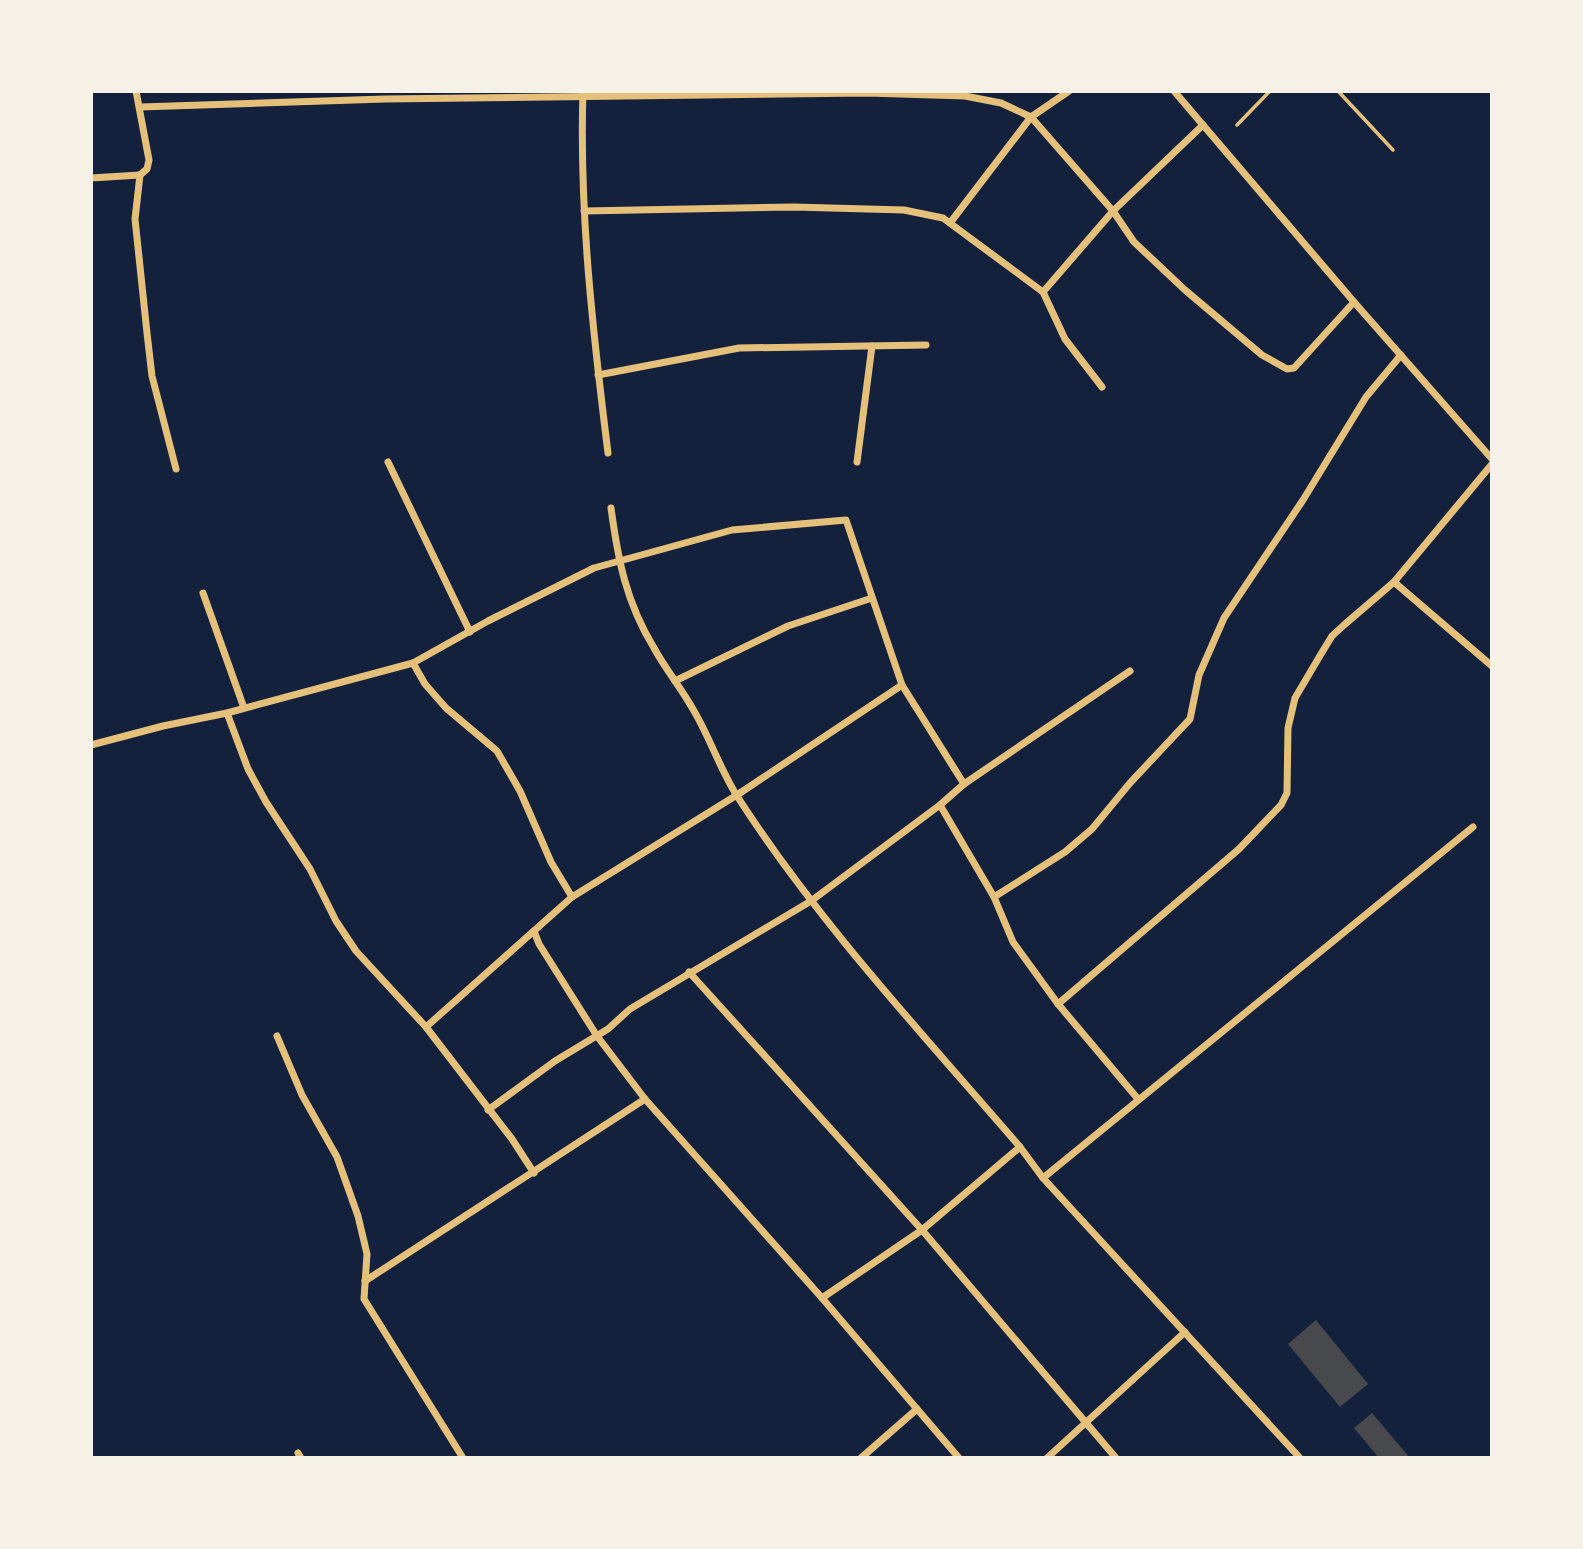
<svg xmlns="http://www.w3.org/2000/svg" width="1583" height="1549" viewBox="0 0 1583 1549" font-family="'Source Sans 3',sans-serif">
<rect width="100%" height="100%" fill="#14213d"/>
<!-- building -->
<g fill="#48494c">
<polygon points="1316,1320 1368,1384 1340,1407 1288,1344"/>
<polygon points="1372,1413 1410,1458 1379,1458 1354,1428"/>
</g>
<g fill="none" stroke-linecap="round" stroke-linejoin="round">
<!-- service -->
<g stroke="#e5c07b" stroke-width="3.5">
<polyline points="1338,91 1393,150"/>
<polyline points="1237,125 1270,91"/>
</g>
<!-- minor -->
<g stroke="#e5c07b" stroke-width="7">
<polyline points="136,91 149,160 147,169 140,175 135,219 147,333 152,376 176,469"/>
<path d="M583,91C579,212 593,333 608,453"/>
<polyline points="1174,91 1354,302 1492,459"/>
<polyline points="140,107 385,99 867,93 965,96 1001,103 1031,117 1113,211 1134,242 1185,290 1262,355 1287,369 1294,368 1354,302"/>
<polyline points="91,178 140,175"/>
<polyline points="584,211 794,207 904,210 943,218 1043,292 1065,339 1102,387"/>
<polyline points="950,223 1031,117 1069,91"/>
<polyline points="1043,292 1113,211 1203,125"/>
<polyline points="598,375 739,348 926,345"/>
<polyline points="388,462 470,632"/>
<polyline points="857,462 872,346"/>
<path d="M611,508C618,560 626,602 654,648C666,670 682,689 694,711C710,738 720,769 737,796C818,922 922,1033 1020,1147L1043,1178L1300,1458"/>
<polyline points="1394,582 1492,666"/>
<polyline points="203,593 244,708"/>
<polyline points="413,663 425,684 446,708 497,751 520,791 551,862 572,897"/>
<polyline points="675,681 788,626 872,598"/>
<polyline points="227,713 248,769 266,802 310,869 336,921 356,951 426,1027 512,1139 534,1173"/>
<polyline points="91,745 163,726 227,713 413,663 488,621 594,568 732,530 846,520 902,685 964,784"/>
<polyline points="940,805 994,897 1013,942 1058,1004 1138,1099"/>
<polyline points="994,897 1065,852 1092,829 1130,783 1190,719 1199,675 1224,618 1303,500 1366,397 1401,355"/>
<polyline points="534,931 539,944 597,1036 645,1099 822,1298 959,1458"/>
<polyline points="689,972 922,1230 1116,1458"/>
<polyline points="1058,1004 1239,849 1281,805 1287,793 1288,728 1295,698 1321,654 1332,636 1344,625 1394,582 1492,464"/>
<polyline points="426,1027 572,897 737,795 902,685"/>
<polyline points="277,1036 302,1095 337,1157 358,1216 367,1254 364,1299 463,1458"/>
<polyline points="488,1110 555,1061 608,1029 630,1009 811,901 940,805 964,784 1130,671"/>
<polyline points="1043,1178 1473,827"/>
<polyline points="365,1281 645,1099"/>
<polyline points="822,1298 922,1230 1020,1147"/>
<polyline points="298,1453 301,1458"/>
<polyline points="861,1458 917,1409"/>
<polyline points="1047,1458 1185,1332"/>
</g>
</g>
<!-- border -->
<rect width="1583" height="1549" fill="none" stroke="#f6f1e7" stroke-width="186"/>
</svg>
